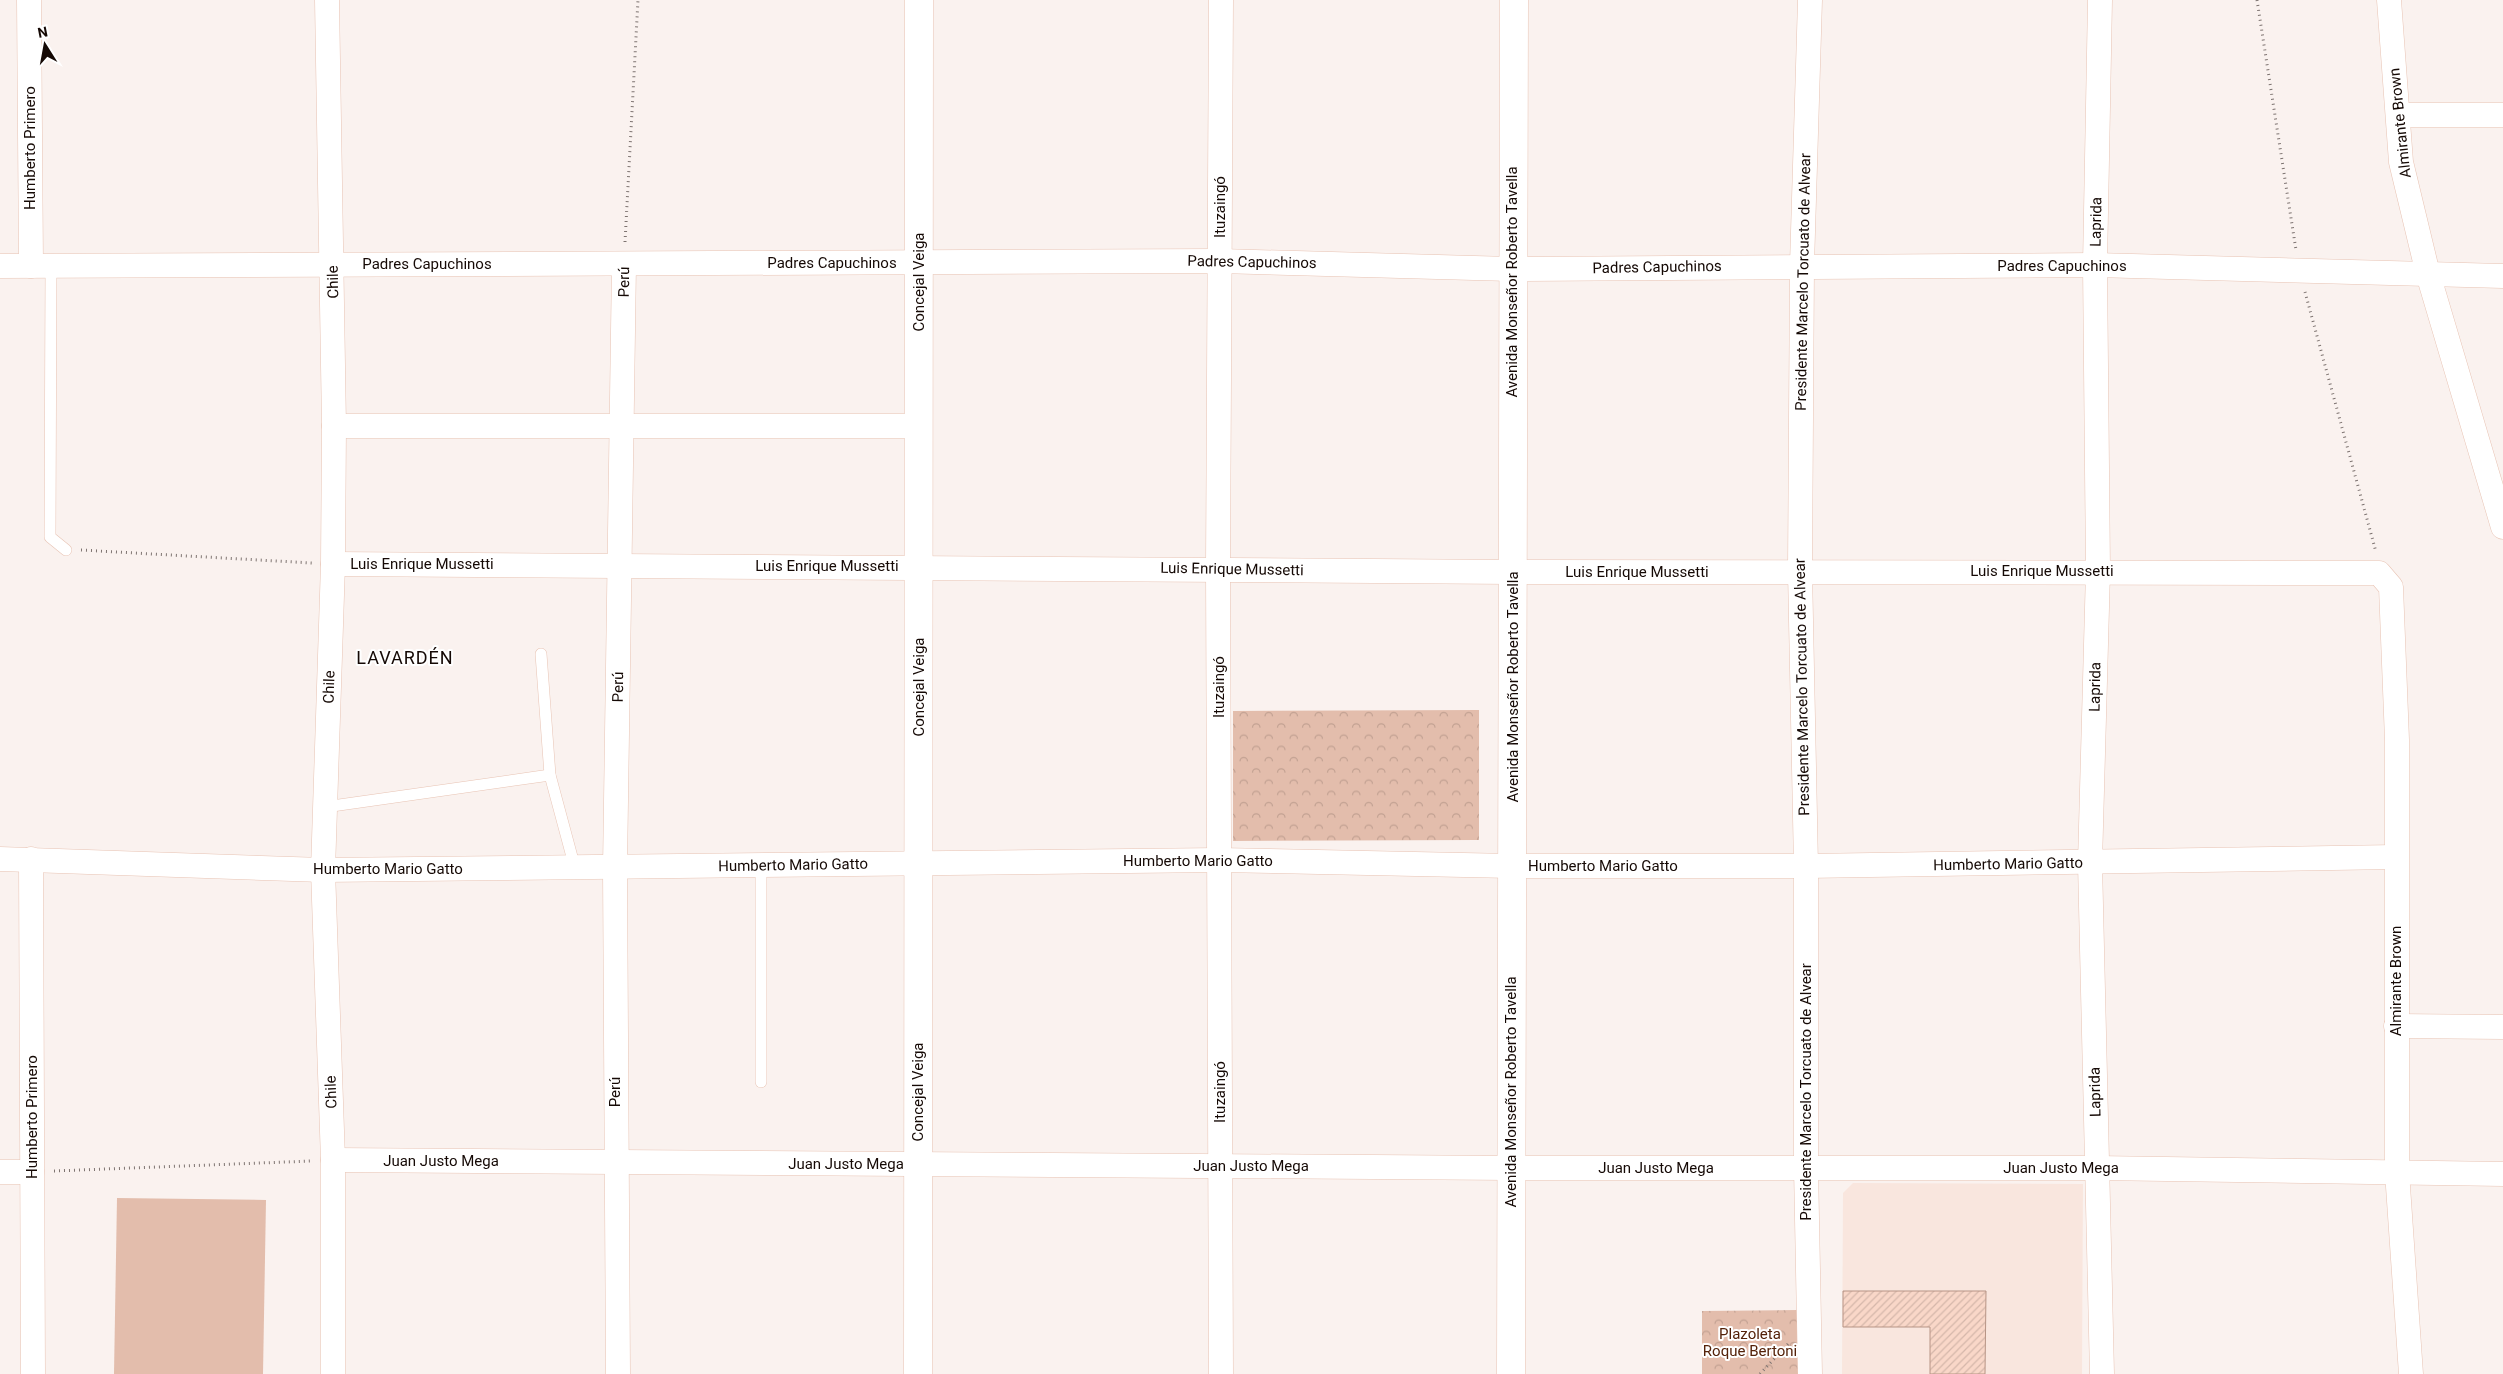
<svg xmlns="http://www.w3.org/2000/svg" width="2503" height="1374" viewBox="0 0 2503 1374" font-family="Roboto,sans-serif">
<defs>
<pattern id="park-crowns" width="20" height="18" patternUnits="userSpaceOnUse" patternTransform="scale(1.25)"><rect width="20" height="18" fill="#e3bdac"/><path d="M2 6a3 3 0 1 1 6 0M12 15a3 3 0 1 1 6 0" fill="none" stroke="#c2a192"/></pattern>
<pattern id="building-hatch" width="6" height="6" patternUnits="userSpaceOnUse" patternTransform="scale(1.25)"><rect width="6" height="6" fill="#f9d7c8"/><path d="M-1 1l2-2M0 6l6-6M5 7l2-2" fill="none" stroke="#d5b7aa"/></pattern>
</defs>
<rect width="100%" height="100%" fill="#faf2ef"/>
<!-- built -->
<polygon fill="#f9e6de" points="1853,1183 2083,1184 2082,1374 1842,1374 1843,1193"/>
<!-- grass -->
<polygon fill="#e3bdac" points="117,1198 266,1200 263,1374 114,1374"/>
<!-- park -->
<g fill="url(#park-crowns)">
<polygon points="1479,710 1479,840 1233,841 1233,711"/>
<polygon points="1798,1310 1799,1374 1702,1374 1702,1311"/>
</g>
<!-- building -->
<polygon fill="url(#building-hatch)" stroke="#b79485" points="1843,1291 1986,1291 1985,1374 1930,1374 1930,1327 1843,1327"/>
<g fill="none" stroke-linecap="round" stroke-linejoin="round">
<!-- service casing -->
<g stroke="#e8c3b3" stroke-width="12">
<g id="service">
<polyline points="51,266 50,537 66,550"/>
<polyline points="541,654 550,775 575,868"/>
<polyline points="325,807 550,775"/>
<polyline points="761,865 761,1082"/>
</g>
</g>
<!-- minor casing -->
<g stroke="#e8c3b3" stroke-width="25">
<g id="minor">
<polyline points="29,0 31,266"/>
<polyline points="327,0 334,426 333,564 323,870 333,1160 333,1374"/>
<polyline points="1221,0 1218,568 1221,1374"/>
<polyline points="2100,0 2095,265 2098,571 2090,863 2102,1374"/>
<polyline points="2389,0 2401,162 2428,274 2503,527"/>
<polyline points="2399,115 2503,115"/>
<polyline points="0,266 1220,261 1511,269 2095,265 2503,276"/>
<polyline points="334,426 919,426"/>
<polyline points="333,564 1513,572 2379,573 2391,587 2397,740 2397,1172 2411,1374"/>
<polyline points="0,859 323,870 1219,860 1512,866 1806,866 2395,857"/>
<polyline points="31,859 33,1374"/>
<polyline points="2396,1026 2503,1027"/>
<polyline points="333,1160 1511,1168 2096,1168 2503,1174"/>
<polyline points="0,1172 32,1172"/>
<polyline points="618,1374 615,868 624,264"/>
<polyline points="1810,1374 1806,1167 1806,866 1800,571 1802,265 1810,0"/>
</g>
</g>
<!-- tertiary casing -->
<g stroke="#e8c3b3" stroke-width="29">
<polyline id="tertiary" points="918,1374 919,0"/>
</g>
<!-- secondary casing -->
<g stroke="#e8c3b3" stroke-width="29">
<polyline id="secondary" points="1511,1374 1514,0"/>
</g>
<!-- path -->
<g stroke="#7d7370" stroke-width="3" stroke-dasharray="1 4" stroke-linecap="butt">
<polyline points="2257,0 2296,250"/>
<polyline points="625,242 638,0"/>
<polyline points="2305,292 2376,552"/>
<polyline points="81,550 312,563"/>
<polyline points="54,1171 312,1161"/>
<polyline points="1760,1374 1788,1344"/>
</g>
<!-- service -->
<use href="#service" stroke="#fff" stroke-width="11"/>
<!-- minor -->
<use href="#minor" stroke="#fff" stroke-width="24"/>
<!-- tertiary -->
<use href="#tertiary" stroke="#fff" stroke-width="28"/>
<!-- secondary -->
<use href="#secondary" stroke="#fff" stroke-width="28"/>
</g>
<g text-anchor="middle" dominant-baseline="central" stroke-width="4" stroke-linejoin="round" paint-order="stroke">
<!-- street labels -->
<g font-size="15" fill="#150905" stroke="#fff">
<text transform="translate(2400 123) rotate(-96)">Almirante Brown</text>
<text transform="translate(30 148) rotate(-90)">Humberto Primero</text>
<text transform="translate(1220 207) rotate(-90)">Ituzaingó</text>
<text transform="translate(2096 222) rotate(-89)">Laprida</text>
<text transform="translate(1252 262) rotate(1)">Padres Capuchinos</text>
<text x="832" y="263">Padres Capuchinos</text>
<text x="427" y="264">Padres Capuchinos</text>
<text x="2062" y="266">Padres Capuchinos</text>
<text transform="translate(1657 267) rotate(-1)">Padres Capuchinos</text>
<text transform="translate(333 282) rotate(-91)">Chile</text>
<text transform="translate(624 282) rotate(-89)">Perú</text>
<text transform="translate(919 282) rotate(-90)">Concejal Veiga</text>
<text transform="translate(1512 282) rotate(-90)">Avenida Monseñor Roberto Tavella</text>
<text transform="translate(1803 282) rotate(-89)">Presidente Marcelo Torcuato de Alvear</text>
<text x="422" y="564">Luis Enrique Mussetti</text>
<text x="827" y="566">Luis Enrique Mussetti</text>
<text transform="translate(1232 569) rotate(1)">Luis Enrique Mussetti</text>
<text x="2042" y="571">Luis Enrique Mussetti</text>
<text x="1637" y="572">Luis Enrique Mussetti</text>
<text transform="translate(329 687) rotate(-88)">Chile</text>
<text transform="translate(618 687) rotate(-89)">Perú</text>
<text transform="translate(919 687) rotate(-90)">Concejal Veiga</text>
<text transform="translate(1219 687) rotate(-90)">Ituzaingó</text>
<text transform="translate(1513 687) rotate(-90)">Avenida Monseñor Roberto Tavella</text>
<text transform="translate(1802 687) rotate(-91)">Presidente Marcelo Torcuato de Alvear</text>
<text transform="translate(2095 687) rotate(-89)">Laprida</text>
<text x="1198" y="861">Humberto Mario Gatto</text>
<text transform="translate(2008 864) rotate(-1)">Humberto Mario Gatto</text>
<text transform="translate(793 865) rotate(-1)">Humberto Mario Gatto</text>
<text x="1603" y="866">Humberto Mario Gatto</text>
<text x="388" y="869">Humberto Mario Gatto</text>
<text transform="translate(2396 981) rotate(-90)">Almirante Brown</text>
<text transform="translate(331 1092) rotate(-92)">Chile</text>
<text transform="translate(615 1092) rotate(-90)">Perú</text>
<text transform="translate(918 1092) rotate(-90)">Concejal Veiga</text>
<text transform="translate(1220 1092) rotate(-90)">Ituzaingó</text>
<text transform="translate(1511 1092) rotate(-90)">Avenida Monseñor Roberto Tavella</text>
<text transform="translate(1806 1092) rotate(-90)">Presidente Marcelo Torcuato de Alvear</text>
<text transform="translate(2095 1092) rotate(-91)">Laprida</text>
<text transform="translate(32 1117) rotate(-90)">Humberto Primero</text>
<text x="441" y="1161">Juan Justo Mega</text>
<text x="846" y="1164">Juan Justo Mega</text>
<text x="1251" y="1166">Juan Justo Mega</text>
<text x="1656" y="1168">Juan Justo Mega</text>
<text x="2061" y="1168">Juan Justo Mega</text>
</g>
<!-- park labels -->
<g font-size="15" fill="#542209" stroke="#fff">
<text x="1750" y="1334">Plazoleta<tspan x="1750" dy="17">Roque Bertoni</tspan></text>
</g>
<!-- quarter labels -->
<g font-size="18" letter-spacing="1" fill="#150905" stroke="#fff">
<text x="405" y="657">LAVARDÉN</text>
</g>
</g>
<!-- north arrow -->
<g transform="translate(45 45) rotate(349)" stroke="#ffffff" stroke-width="4" paint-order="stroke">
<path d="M0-4L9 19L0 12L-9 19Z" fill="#150905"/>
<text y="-8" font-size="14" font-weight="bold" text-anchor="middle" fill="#150905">N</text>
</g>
</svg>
